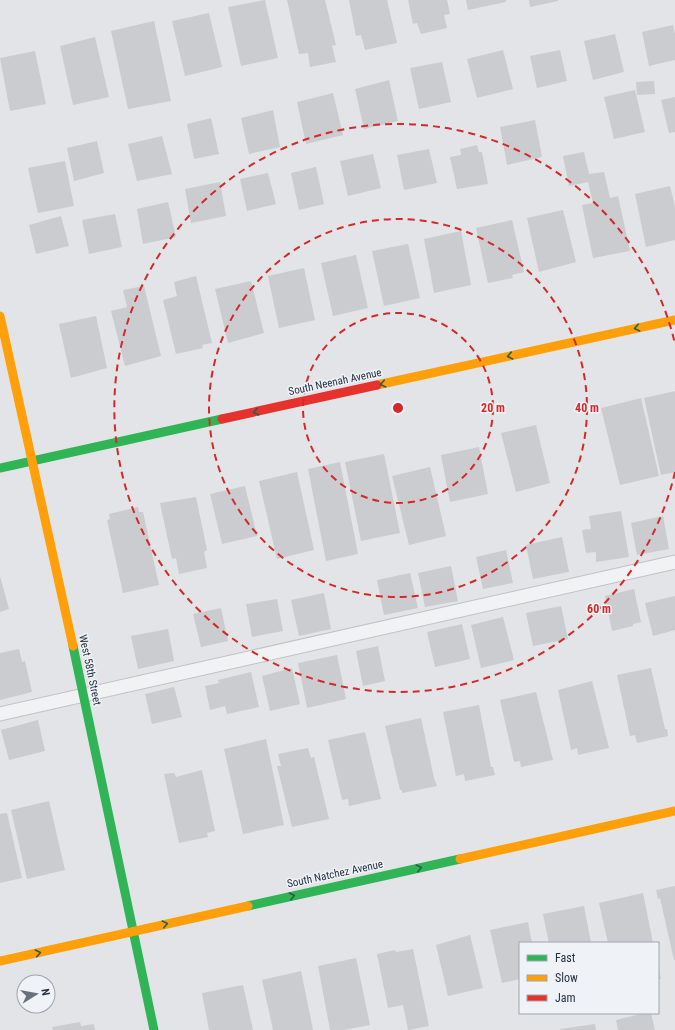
<svg xmlns="http://www.w3.org/2000/svg" width="675" height="1030" viewBox="0 0 675 1030" font-family="'Roboto Condensed',sans-serif">
<rect width="100%" height="100%" fill="#e2e4e7"/>
<!-- building -->
<g fill="#caccd0">
<polygon points="265,0 278,58 241,66 228,7"/>
<polygon points="287,0 325,0 336,45 332,46 336,62 310,67 308,53 299,54"/>
<polygon points="349,0 387,0 397,43 365,50 361,35 356,36"/>
<polygon points="408,0 447,0 450,14 444,15 447,28 421,34 417,23 413,24"/>
<polygon points="466,0 506,0 506,2 468,10"/>
<polygon points="529,0 558,0 558,1 530,7"/>
<polygon points="209,13 222,67 185,76 172,21"/>
<polygon points="154,21 171,101 128,109 111,31"/>
<polygon points="673,25 675,34 675,60 649,66 642,32"/>
<polygon points="615,34 624,72 593,80 584,41"/>
<polygon points="95,37 109,97 73,105 60,46"/>
<polygon points="503,50 513,89 477,98 467,59"/>
<polygon points="560,50 567,81 537,88 530,56"/>
<polygon points="35,51 46,104 10,111 0,58"/>
<polygon points="442,62 451,102 419,109 410,68"/>
<polygon points="389,80 398,121 364,129 355,89"/>
<polygon points="654,81 655,94 637,95 636,82"/>
<polygon points="635,90 645,132 614,139 604,97"/>
<polygon points="333,93 343,135 306,144 297,102"/>
<polygon points="675,97 675,132 669,133 661,100"/>
<polygon points="273,110 280,147 249,154 241,118"/>
<polygon points="211,118 219,154 194,159 187,124"/>
<polygon points="535,120 542,157 507,165 500,127"/>
<polygon points="162,136 172,174 137,181 128,144"/>
<polygon points="97,141 104,173 74,181 67,148"/>
<polygon points="477,145 479,152 482,152 488,184 457,189 450,157 461,155 460,149"/>
<polygon points="429,149 437,183 404,190 397,155"/>
<polygon points="584,152 589,174 604,172 610,198 618,196 630,251 593,258 582,205 593,203 588,182 569,186 563,156"/>
<polygon points="373,154 381,188 348,196 340,161"/>
<polygon points="65,161 74,206 38,213 28,168"/>
<polygon points="316,167 324,204 299,210 291,173"/>
<polygon points="268,173 276,204 247,211 240,179"/>
<polygon points="220,182 226,216 191,223 185,189"/>
<polygon points="670,186 675,206 675,240 646,247 635,194"/>
<polygon points="168,202 176,237 143,244 137,209"/>
<polygon points="563,210 576,262 539,272 527,218"/>
<polygon points="115,214 122,247 89,254 82,220"/>
<polygon points="61,216 69,246 36,254 29,225"/>
<polygon points="512,220 524,272 512,275 513,278 488,283 476,228"/>
<polygon points="461,231 471,285 434,293 424,239"/>
<polygon points="408,244 420,298 384,306 372,251"/>
<polygon points="356,255 368,308 333,316 321,263"/>
<polygon points="304,268 315,320 279,328 268,276"/>
<polygon points="196,276 212,343 202,345 203,348 176,354 163,300 177,296 174,282"/>
<polygon points="251,281 264,333 228,343 215,289"/>
<polygon points="144,286 161,356 125,366 111,311 127,307 123,290"/>
<polygon points="96,316 107,368 71,378 59,324"/>
<polygon points="675,391 675,472 661,475 644,398"/>
<polygon points="641,398 659,476 620,485 601,408"/>
<polygon points="536,425 550,483 516,492 501,433"/>
<polygon points="479,447 488,494 450,502 441,455"/>
<polygon points="384,454 400,533 361,541 345,462"/>
<polygon points="340,462 358,554 326,561 308,469"/>
<polygon points="430,467 446,536 409,545 392,476"/>
<polygon points="297,472 314,550 277,559 259,481"/>
<polygon points="245,486 257,536 222,544 210,494"/>
<polygon points="196,497 207,550 204,552 207,568 179,574 176,558 172,559 160,503"/>
<polygon points="138,507 139,512 143,512 159,585 123,593 107,520 110,519 109,514"/>
<polygon points="621,511 629,557 596,562 596,552 586,553 582,530 591,529 589,516"/>
<polygon points="663,516 669,549 637,555 631,523"/>
<polygon points="562,537 569,572 533,579 526,545"/>
<polygon points="506,550 513,583 483,589 476,557"/>
<polygon points="451,566 458,601 425,607 418,573"/>
<polygon points="410,573 418,608 384,615 377,580"/>
<polygon points="0,576 9,609 0,612"/>
<polygon points="634,589 641,622 633,624 633,626 612,631 605,596"/>
<polygon points="324,593 331,629 299,636 291,600"/>
<polygon points="675,596 675,630 653,636 645,603"/>
<polygon points="277,599 283,631 252,637 246,604"/>
<polygon points="561,606 568,639 533,646 526,613"/>
<polygon points="221,608 228,641 201,647 193,614"/>
<polygon points="503,617 514,660 481,668 471,625"/>
<polygon points="462,624 470,659 435,667 427,632"/>
<polygon points="168,629 174,661 138,669 131,636"/>
<polygon points="378,646 385,681 363,686 356,651"/>
<polygon points="19,649 22,662 25,661 32,692 0,700 0,653"/>
<polygon points="337,655 346,699 307,708 298,663"/>
<polygon points="292,668 300,704 270,711 262,676"/>
<polygon points="651,668 665,729 667,729 668,736 637,743 635,735 630,736 617,675"/>
<polygon points="251,672 259,707 227,714 225,706 210,710 205,686 219,683 218,680"/>
<polygon points="592,681 609,748 578,755 577,748 571,750 558,690"/>
<polygon points="174,687 182,717 152,724 145,694"/>
<polygon points="536,692 553,760 521,767 520,761 514,762 500,700"/>
<polygon points="479,705 491,767 493,767 495,775 465,781 464,774 456,776 443,712"/>
<polygon points="421,718 434,778 437,786 402,793 402,790 400,790 385,726"/>
<polygon points="38,720 45,751 9,760 1,730"/>
<polygon points="365,732 381,799 349,806 348,799 342,800 328,740"/>
<polygon points="266,739 284,825 243,834 224,749"/>
<polygon points="308,748 311,758 314,757 329,819 292,827 277,766 281,766 278,754"/>
<polygon points="202,770 215,831 207,833 208,837 179,843 164,774 174,773 176,777"/>
<polygon points="49,801 65,870 27,879 11,810"/>
<polygon points="7,813 22,878 0,883 0,814"/>
<polygon points="675,886 675,960 674,960 660,898 658,899 656,890"/>
<polygon points="643,893 653,943 608,943 599,903"/>
<polygon points="584,906 591,943 549,943 543,914"/>
<polygon points="528,922 532,943 520,943 520,979 502,983 490,930"/>
<polygon points="470,935 483,988 448,996 436,945"/>
<polygon points="413,949 429,1026 408,1030 403,1005 388,1008 377,954 395,950 396,952"/>
<polygon points="356,958 370,1025 343,1030 330,1030 318,966"/>
<polygon points="658,968 661,979 658,979"/>
<polygon points="301,971 313,1030 273,1030 262,980"/>
<polygon points="243,985 253,1030 209,1030 202,993"/>
<polygon points="645,1013 651,1013 655,1030 618,1030 616,1020"/>
<polygon points="80,1022 81,1026 94,1024 95,1030 53,1030 52,1027"/>
<polygon points="595,1024 596,1030 560,1030 560,1029"/>
</g>
<g fill="none" stroke-linecap="round" stroke-linejoin="round">
<!-- lane casing -->
<g stroke="#c0c2c5" stroke-width="15">
<polyline id="lane" points="0,714 675,562"/>
</g>
<!-- lane -->
<use href="#lane" stroke="#f1f2f4" stroke-width="13"/>
<!-- fast -->
<g stroke="#30b455" stroke-width="9">
<polyline points="0,468 222,419"/>
<polyline points="73,646 154,1030"/>
<polyline points="248,906 460,859"/>
</g>
<!-- slow -->
<g stroke="#ff9f0a" stroke-width="9">
<polyline points="0,316 73,646"/>
<polyline points="377,385 675,320"/>
<polyline points="460,859 675,811"/>
<polyline points="0,961 248,906"/>
</g>
<!-- jam -->
<polyline stroke="#e5322d" stroke-width="9" points="222,419 377,385"/>
</g>
<!-- one-way arrows -->
<defs><path id="oneway-chevron" d="M-2-3.5L2.5 0L-2 3.5" fill="none" stroke-width="1.6" stroke-linecap="round" stroke-linejoin="round"/></defs>
<g stroke="#2a5f49">
<use href="#oneway-chevron" transform="translate(637 328) rotate(168)"/>
<use href="#oneway-chevron" transform="translate(510 356) rotate(168)"/>
<use href="#oneway-chevron" transform="translate(383 384) rotate(168)"/>
<use href="#oneway-chevron" transform="translate(256 412) rotate(168)"/>
<use href="#oneway-chevron" transform="translate(419 868) rotate(-12)"/>
<use href="#oneway-chevron" transform="translate(292 896) rotate(-12)"/>
<use href="#oneway-chevron" transform="translate(165 924) rotate(-13)"/>
<use href="#oneway-chevron" transform="translate(38 953) rotate(-13)"/>
</g>
<!-- distance rings -->
<g fill="none" stroke="#d62828" stroke-width="2" stroke-dasharray="7 5">
<circle cx="398" cy="408" r="95"/>
<circle cx="398" cy="408" r="189"/>
<path d="M675 472A284 284 0 1 1 675 344"/>
</g>
<g text-anchor="middle" dominant-baseline="central" stroke-width="3" stroke-linejoin="round" paint-order="stroke">
<!-- street labels -->
<g font-size="11" fill="#263143" stroke="#eff3f7">
<text transform="translate(335 382) rotate(-12)">South Neenah Avenue</text>
<text transform="translate(90 670) rotate(78)">West 58th Street</text>
<text transform="translate(335 874) rotate(-12)">South Natchez Avenue</text>
</g>
</g>
<circle cx="398" cy="408" r="6" fill="#d62828" stroke="#eff3f7" stroke-width="2"/>
<g font-size="12" text-anchor="middle" font-weight="bold" fill="#d62828" stroke="#eff3f7" stroke-width="3" stroke-linejoin="round" paint-order="stroke">
<text x="493" y="412">20 m</text>
<text x="587" y="412">40 m</text>
<text x="599" y="613">60 m</text>
</g>
<!-- legend -->
<rect x="519" y="942" width="140" height="72" fill="#eff3f7" stroke="#9fa5af"/>
<rect x="527" y="955" width="20" height="6" fill="#30b455" stroke="#9fa5af"/>
<text x="555" y="962" font-size="12" fill="#263143">Fast</text>
<rect x="527" y="975" width="20" height="6" fill="#ff9f0a" stroke="#9fa5af"/>
<text x="555" y="982" font-size="12" fill="#263143">Slow</text>
<rect x="527" y="995" width="20" height="6" fill="#e5322d" stroke="#9fa5af"/>
<text x="555" y="1002" font-size="12" fill="#263143">Jam</text>
<!-- north arrow -->
<g transform="translate(36 994) rotate(79)"><circle r="19" fill="#eff3f7" stroke="#9fa5af"/>
<path d="M0-3L7 15L0 10L-7 15Z" fill="#68707c"/>
<text y="-6" font-size="11" font-weight="bold" text-anchor="middle" fill="#263143">N</text>
</g>
</svg>
